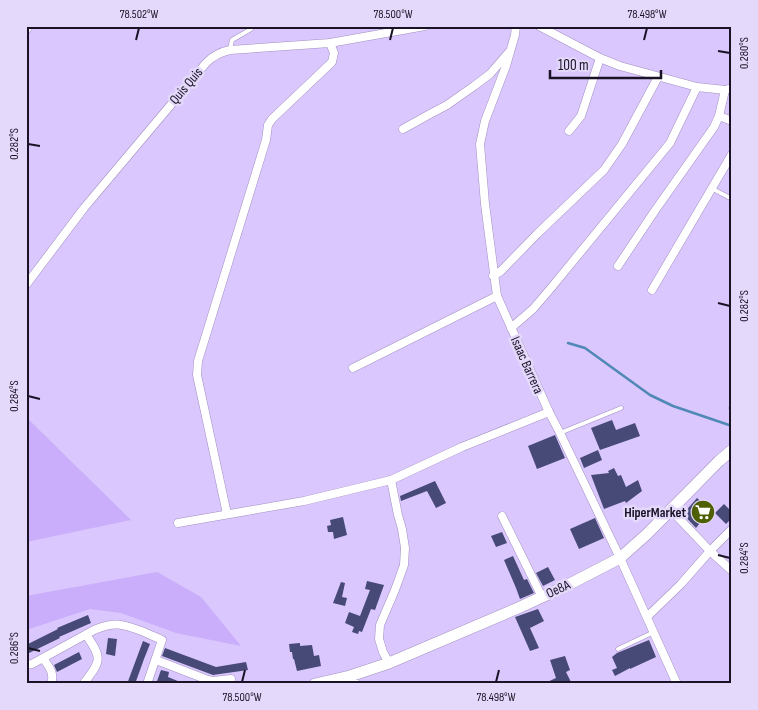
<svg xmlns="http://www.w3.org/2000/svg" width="758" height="710" viewBox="0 0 758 710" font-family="'Sofia Sans Condensed',sans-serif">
<rect width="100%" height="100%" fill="#dac7fd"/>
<!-- green -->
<g fill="#caadfb">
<polygon points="26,416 29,420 131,520 26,542"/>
<polygon points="157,572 201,597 241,646 176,633 121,613 90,609 26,630 26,596"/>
</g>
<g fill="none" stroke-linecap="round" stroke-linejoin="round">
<!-- stream -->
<polyline stroke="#5088b6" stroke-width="2.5" points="568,343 585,348 650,395 673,406 732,426"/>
</g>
<!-- building -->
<g fill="#474977">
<polygon points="612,420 616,430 635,423 640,436 600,450 591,428"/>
<polygon points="555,435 565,458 537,469 528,446"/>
<polygon points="598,450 602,460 584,468 580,458"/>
<polygon points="614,468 618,476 621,475 626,487 638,480 642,491 626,503 625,501 604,509 591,475 609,473 608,471"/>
<polygon points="435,481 446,503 436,508 427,491 401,501 400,496"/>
<polygon points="697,498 710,510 696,528 683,514"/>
<polygon points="724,504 732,512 732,518 726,524 715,513"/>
<polygon points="343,517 347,535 334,539 333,532 328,532 327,526 331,525 330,520"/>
<polygon points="595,518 604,538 579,549 570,529"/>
<polygon points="502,532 507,543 496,547 491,536"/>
<polygon points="513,556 524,580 527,579 534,593 520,599 516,588 504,560"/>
<polygon points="548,567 555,580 543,586 536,573"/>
<polygon points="367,581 384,585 375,610 371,609 362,632 359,631 358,634 352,632 354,627 345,623 349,612 360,616 370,590 365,589"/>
<polygon points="341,582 345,583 342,597 347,598 345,606 333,603"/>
<polygon points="538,609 544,621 530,628 539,648 530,651 515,617"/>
<polygon points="88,615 91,623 59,637 60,638 29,653 26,645 58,629 57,628"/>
<polygon points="108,638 117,639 115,656 106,654"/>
<polygon points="649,640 656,657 630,669 630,668 615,676 612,670 617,668 612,657 617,653"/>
<polygon points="143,641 150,644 144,659 135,684 127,684"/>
<polygon points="300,643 300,646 312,645 314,656 319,655 321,666 297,671 294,659 293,659 292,652 290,652 289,644"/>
<polygon points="165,648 216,667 246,662 248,670 213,675 162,656"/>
<polygon points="79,652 82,659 57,672 54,665"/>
<polygon points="565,656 570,670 566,672 572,684 543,684 556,678 550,660"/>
<polygon points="161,670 169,672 168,677 185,684 156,684"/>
</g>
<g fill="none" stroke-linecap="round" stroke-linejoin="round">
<!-- lane casing -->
<g stroke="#a28fc2" stroke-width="5">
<g id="lane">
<polyline points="230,50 232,40 251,29 252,26"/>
<polyline points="711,188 732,199"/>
<polyline points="731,408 732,408"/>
<polyline points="560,433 621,408"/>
<polyline points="618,649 654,632"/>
</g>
</g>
<!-- street casing -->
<g stroke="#a28fc2" stroke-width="9">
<g id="street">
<polyline points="516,26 515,35 506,66 485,121 480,144 485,204 497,296 549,412 560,433 620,558 677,684"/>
<polyline points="539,26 600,58 620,66 697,87 725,90 732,88"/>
<polyline points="26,30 29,26"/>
<polyline points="719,116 732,121"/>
<polyline points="403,129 430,114 447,105 474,86 490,74 509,52"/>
<polyline points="569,131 581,116 600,58"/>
<polyline points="618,266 654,212 714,127 719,116 725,90"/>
<polyline points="493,276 501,271 537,234 604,170 622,144 658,77"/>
<path d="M26,285L84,208L206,63C213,56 220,52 230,50L330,43L425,26"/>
<polyline points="652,290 732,154"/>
<polyline points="511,328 533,309 551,288 670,143 697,87"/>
<polyline points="353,368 497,296"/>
<polyline points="670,509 710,551 732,571"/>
<polyline points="227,514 197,375 198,361 266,140 268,125 272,119 332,62 334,53 330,43"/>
<polyline points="502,516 542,597"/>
<polyline points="178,523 304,501 391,480 462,447 549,412"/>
<polyline points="647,617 681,584 710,551 732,529"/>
<path d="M43,658C49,667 55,673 51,684"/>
<polyline points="156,660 208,680 213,681 231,679"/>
<polyline points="389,663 383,652 379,639 380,625 395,590 404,565 405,548 402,529 398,515 391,480"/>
<path d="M26,665L32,664L94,630C115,621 123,624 144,632C150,635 156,637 162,640L147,684"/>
<path d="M83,684C101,662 103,658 86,635"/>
<polyline points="351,684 357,684"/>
</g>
</g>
<!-- secondary casing -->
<g stroke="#a28fc2" stroke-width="12">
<polyline id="secondary" points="315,684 350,676 389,663 518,608 566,586 620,558 647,534 719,461 732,450"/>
</g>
<!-- lane -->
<use href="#lane" stroke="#fff" stroke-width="4"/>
<!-- street -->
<use href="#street" stroke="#fff" stroke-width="8"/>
<!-- secondary -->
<use href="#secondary" stroke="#fff" stroke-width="11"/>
</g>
<!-- ticks -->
<path fill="none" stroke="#1a1326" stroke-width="2" d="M136,40L139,28M390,40L393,28M644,40L647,28M718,51L730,53M28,144L40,146M718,303L730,306M28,396L40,399M718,555L730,558M28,648L40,651M242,682L245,670M496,682L499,670"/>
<!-- icons -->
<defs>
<g id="supermarket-disc" transform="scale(1.25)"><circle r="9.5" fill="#4f5f03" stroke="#e4d9fa"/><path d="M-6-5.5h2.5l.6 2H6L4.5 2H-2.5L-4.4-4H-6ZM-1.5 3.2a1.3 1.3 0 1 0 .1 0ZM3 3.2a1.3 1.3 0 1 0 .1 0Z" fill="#fff"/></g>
</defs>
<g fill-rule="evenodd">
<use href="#supermarket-disc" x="703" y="512"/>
</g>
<g text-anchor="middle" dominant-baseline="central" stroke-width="5" stroke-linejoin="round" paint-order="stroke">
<!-- street labels -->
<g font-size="14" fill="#1a1326" stroke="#e4d9fa">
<text transform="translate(186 86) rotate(-50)">Quis Quis</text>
<text transform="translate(527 365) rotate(66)">Isaac Barrera</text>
<text transform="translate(558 589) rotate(-25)">Oe8A</text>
</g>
<!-- poi labels -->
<g font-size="14" font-weight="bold" fill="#1a1326" stroke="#e4d9fa" text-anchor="end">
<text x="686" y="512">HiperMarket</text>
</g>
</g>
<!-- border -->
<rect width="758" height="710" fill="none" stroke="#e4d9fa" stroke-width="55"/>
<!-- scale -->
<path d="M550 70v8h111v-8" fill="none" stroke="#1a1326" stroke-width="2.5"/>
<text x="558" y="70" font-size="15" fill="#1a1326" stroke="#e4d9fa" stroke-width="4" paint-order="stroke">100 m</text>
<rect x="28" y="28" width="702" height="654" fill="none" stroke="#1a1326" stroke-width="2"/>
<g font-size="12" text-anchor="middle" fill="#1a1326">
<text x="139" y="18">78.502°W</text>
<text x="393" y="18">78.500°W</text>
<text x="647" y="18">78.498°W</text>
<text transform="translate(744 53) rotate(-90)" y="4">0.280°S</text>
<text transform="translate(14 144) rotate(-90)" y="4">0.282°S</text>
<text transform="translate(744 306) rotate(-90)" y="4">0.282°S</text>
<text transform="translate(14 396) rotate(-90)" y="4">0.284°S</text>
<text transform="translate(744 558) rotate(-90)" y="4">0.284°S</text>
<text transform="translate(14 648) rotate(-90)" y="4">0.286°S</text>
<text x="242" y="701">78.500°W</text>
<text x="496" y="701">78.498°W</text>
</g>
</svg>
